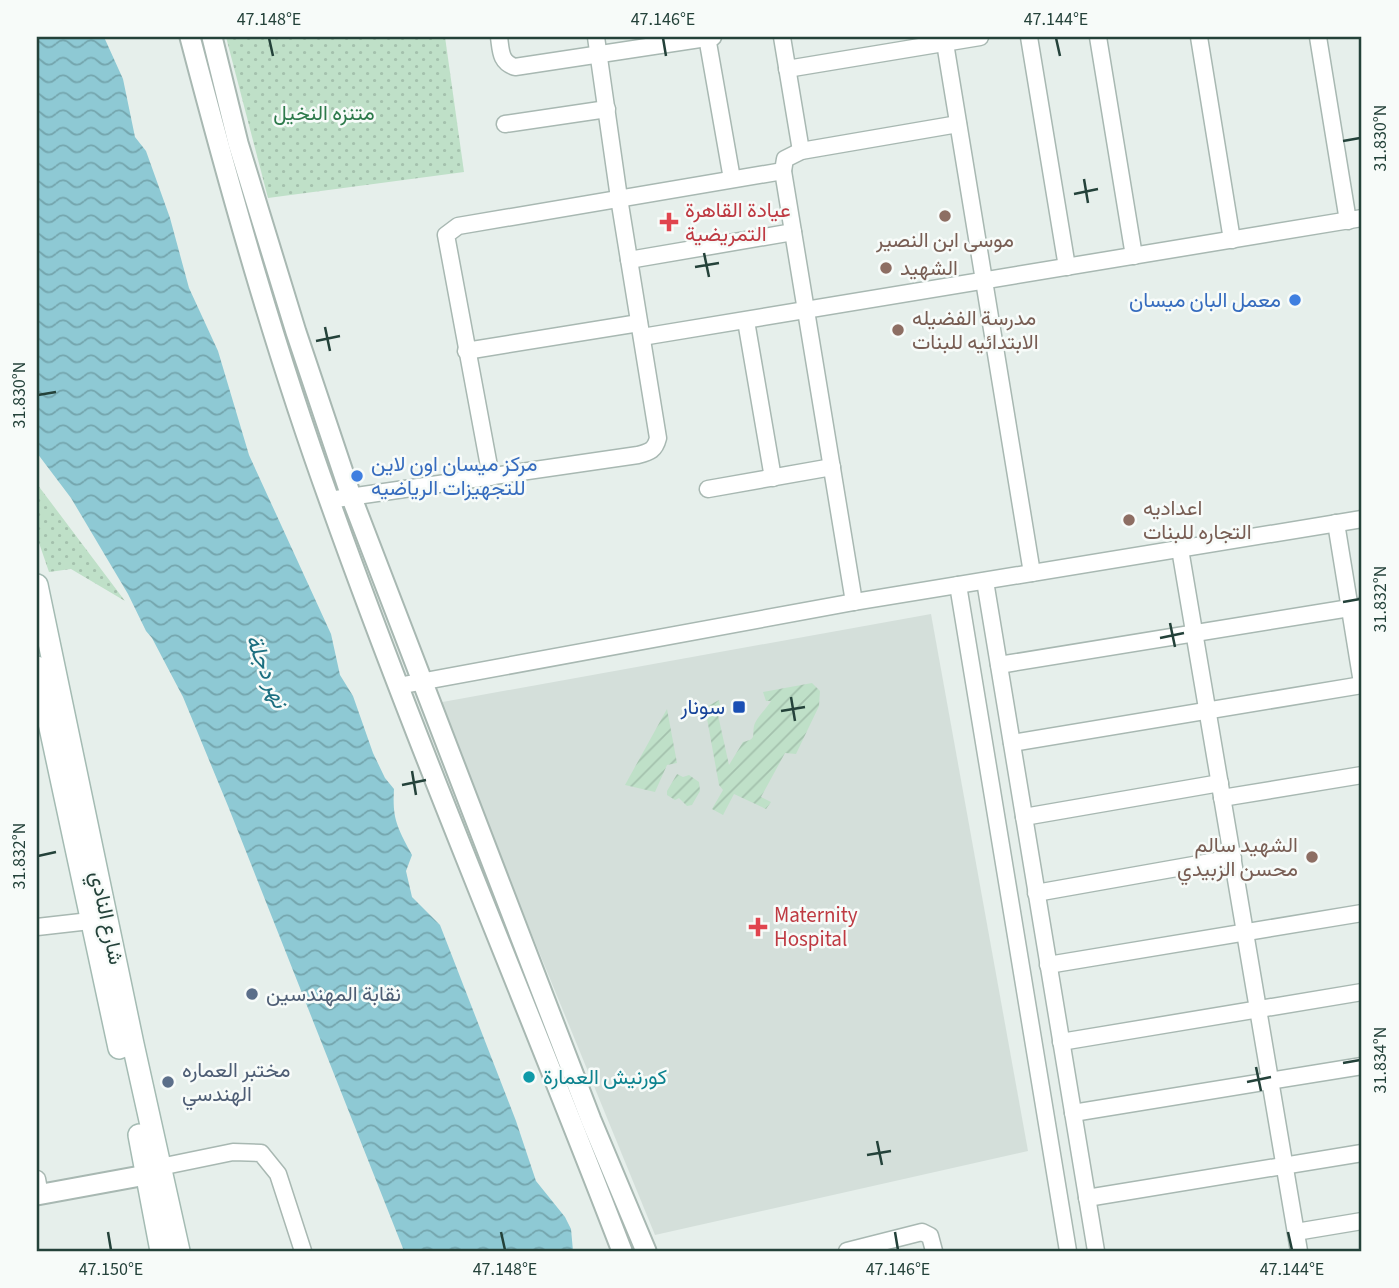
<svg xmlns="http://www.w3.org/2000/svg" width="1399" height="1288" viewBox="0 0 1399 1288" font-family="'Source Sans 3',Vazirmatn,sans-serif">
<defs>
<pattern id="park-dots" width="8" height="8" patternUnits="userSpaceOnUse" patternTransform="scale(1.75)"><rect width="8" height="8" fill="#bfe0c8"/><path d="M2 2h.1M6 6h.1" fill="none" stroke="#a4c1ad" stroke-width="1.8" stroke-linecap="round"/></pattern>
<pattern id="garden-furrows" width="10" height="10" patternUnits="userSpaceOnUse" patternTransform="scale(1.75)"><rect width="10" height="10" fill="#bfe0c8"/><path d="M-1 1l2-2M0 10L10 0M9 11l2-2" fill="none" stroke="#a4c1ad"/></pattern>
<pattern id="water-waves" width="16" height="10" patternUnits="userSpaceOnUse" patternTransform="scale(1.75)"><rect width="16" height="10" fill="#8ec9d4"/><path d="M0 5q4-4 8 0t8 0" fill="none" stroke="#74a5ad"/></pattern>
</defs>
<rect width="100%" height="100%" fill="#e6efeb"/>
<!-- built -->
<polygon fill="#d4dfda" points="931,614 1028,1151 655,1235 437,703"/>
<!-- park -->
<g fill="url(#park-dots)">
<polygon points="226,37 445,37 464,172 268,198"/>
<polygon points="37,484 125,601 71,569 49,572 37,537"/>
</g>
<!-- garden -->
<g fill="url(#garden-furrows)">
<path d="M812,683L820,691L819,706L796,754L785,753L761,797L771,802L766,809L734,794L723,815L712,809L723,790L719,785L706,713L708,706L719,700L721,712L718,715L729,765L743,742C757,739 752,736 754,726C756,718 767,708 771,701H766L763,692Z"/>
<polygon points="667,709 677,763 667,765 655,792 625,785"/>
<polygon points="677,774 683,777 689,775 699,782 700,791 692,805 687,806 679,798 675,800 667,795 667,791"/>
</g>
<!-- water -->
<path fill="url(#water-waves)" d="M37,37H104L123,79L135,137L146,151L170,218L189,288L218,351L249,455L331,634L340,675L353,696L373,753L385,778L394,789C392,820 398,828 412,855L406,871L412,897L440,925L516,1121L536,1181L565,1217L571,1229L573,1251H404L228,806L183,697L152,638L146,631L128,594L71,498L37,453Z"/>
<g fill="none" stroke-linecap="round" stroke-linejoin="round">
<!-- minor casing -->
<g stroke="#a8b8b2" stroke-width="19">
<g id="minor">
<path d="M499,37C501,51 500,62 515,67L713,37"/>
<polyline points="707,37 732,179"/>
<polyline points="782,37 801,151"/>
<polyline points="1029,37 1067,267"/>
<polyline points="1098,37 1134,256"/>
<polyline points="1199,37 1232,240"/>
<polyline points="1318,37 1348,221"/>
<polyline points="945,43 1032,573"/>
<polyline points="787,69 980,37"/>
<polyline points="505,124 607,109"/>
<polyline points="629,260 793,232"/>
<polyline points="746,321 773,478"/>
<polyline points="642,337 1362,218"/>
<polyline points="466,351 639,323"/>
<polyline points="491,477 446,235 458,226 783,171"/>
<polyline points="708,489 832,467"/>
<path d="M329,500L638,455C650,452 655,450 658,438L619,198L596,37"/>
<polyline points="1336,523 1362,683"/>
<polyline points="1180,549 1299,1251"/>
<polyline points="985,581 1096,1251"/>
<polyline points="958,585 1068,1251"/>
<polyline points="854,602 783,171 785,159 801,151 958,124"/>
<polyline points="999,665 1362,606"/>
<polyline points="398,686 854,602 1362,519"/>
<polyline points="1012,743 1362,685"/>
<polyline points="1222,798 1362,775"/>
<polyline points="1024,817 1220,783"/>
<polyline points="1036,893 1233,858"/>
<polyline points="37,927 90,921"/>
<polyline points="1048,965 1362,913"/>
<polyline points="1061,1042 1362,992"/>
<polyline points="1073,1113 1362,1066"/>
<polyline points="160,1167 233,1152 261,1153 278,1174 303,1251"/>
<polyline points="37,1179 40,1195"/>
<polyline points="1087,1198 1362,1153"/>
<polyline points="1296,1232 1362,1221"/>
<polyline points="847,1251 922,1232 930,1236 934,1251"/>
</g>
</g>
<!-- tertiary casing -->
<g stroke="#a8b8b2" stroke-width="23">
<g id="tertiary">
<path d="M190,37C231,193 275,350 330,502C420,755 526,1001 622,1251"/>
<polyline points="212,37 238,143 296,332 351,496 591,1120 646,1251"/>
<polyline points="37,1195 146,1175 159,1168"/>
</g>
</g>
<!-- secondary casing -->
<g stroke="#a4bbb3" stroke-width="24">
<g id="secondary">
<polyline points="37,585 133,1044 179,1251"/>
<polyline points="37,667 119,1048"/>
<polyline points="139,1135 161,1251"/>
</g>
</g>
<!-- minor -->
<use href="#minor" stroke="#fff" stroke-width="16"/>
<!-- tertiary -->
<use href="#tertiary" stroke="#fff" stroke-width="19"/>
<!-- secondary -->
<use href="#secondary" stroke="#fff" stroke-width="21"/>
</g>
<!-- ticks -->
<path fill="none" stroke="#24423a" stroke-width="2.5" d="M269,38L273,56M663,38L666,56M1056,38L1060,56M1343,141L1360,138M1084,179L1088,203M1074,194L1098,189M704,253L709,277M695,267L719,263M325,327L330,351M316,341L340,336M38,395L56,392M1343,602L1360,599M1170,623L1175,647M1160,638L1184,633M791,697L795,721M781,711L805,707M412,771L416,795M402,785L426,780M38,856L56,852M1343,1063L1360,1060M1256,1067L1261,1091M1247,1082L1271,1077M877,1141L882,1165M867,1155L891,1151M108,1232L111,1250M501,1232L505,1250M895,1232L898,1250M1288,1232L1292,1250"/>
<!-- markers -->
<g fill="#8d6e63" stroke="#f7fbf9" stroke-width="2.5">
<circle cx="945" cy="216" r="7"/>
<circle cx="886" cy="268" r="7"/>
<circle cx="898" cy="330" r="7"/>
<circle cx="1129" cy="520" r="7"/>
<circle cx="1312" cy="857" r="7"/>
</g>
<g fill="#e0444e" stroke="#f7fbf9" stroke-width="2.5">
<path d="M665.5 211.5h7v7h7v7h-7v7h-7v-7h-7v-7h7z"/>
<path d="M754.5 916.5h7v7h7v7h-7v7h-7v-7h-7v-7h7z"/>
</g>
<g fill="#3f7fe0" stroke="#f7fbf9" stroke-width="2.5">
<circle cx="1295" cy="300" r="7"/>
<circle cx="357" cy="476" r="7"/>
</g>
<rect fill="#1a4fb4" stroke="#f7fbf9" stroke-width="2.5" x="732" y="700" width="14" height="14" rx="3.5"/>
<g fill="#5c6f8a" stroke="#f7fbf9" stroke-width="2.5">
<circle cx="252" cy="994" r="7"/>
<circle cx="168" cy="1082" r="7"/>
</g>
<circle fill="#0f9aa8" stroke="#f7fbf9" stroke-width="2.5" cx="529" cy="1077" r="7"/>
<g text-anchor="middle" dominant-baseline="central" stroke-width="5" stroke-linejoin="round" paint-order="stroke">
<!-- park labels -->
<g font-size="21" fill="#2d7a4b" stroke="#f7fbf9">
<text x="324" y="113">متنزه النخيل</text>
</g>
<!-- health labels -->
<g font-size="21" fill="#be3a42" stroke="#f7fbf9" text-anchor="start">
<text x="685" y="210">عيادة القاهرة<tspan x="685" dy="24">التمريضية</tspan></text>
<text x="774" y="915">Maternity<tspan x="774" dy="24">Hospital</tspan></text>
</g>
<!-- education labels -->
<g font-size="21" fill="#785e54" stroke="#f7fbf9" text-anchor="start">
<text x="945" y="240" text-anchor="middle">موسى ابن النصير</text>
<text x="900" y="268">الشهيد</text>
<text x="912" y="318">مدرسة الفضيله<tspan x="912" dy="24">الابتدائيه للبنات</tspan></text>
<text x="1143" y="508">اعداديه<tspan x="1143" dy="24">التجاره للبنات</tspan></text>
<text x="1298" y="845" text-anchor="end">الشهيد سالم<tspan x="1298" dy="24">محسن الزبيدي</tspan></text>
</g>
<!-- shop labels -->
<g font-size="21" fill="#366cbe" stroke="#f7fbf9" text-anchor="end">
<text x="1281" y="300">معمل البان ميسان</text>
<text x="371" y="464" text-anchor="start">مركز ميسان اون لاين<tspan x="371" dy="24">للتجهيزات الرياضيه</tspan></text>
</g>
<!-- transit labels -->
<g font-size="21" fill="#164399" stroke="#f7fbf9" text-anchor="end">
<text x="725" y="707">سونار</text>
</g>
<!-- street labels -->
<g font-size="21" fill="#24423a" stroke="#f7fbf9">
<text transform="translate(107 918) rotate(78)">شارع النادي</text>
</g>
<!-- service labels -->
<g font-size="21" fill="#4e5e75" stroke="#f7fbf9" text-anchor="start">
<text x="266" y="994">نقابة المهندسين</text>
<text x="182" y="1070">مختبر العماره<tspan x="182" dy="24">الهندسي</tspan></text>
</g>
<!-- culture labels -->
<g font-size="21" fill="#0d838f" stroke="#f7fbf9" text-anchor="start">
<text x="543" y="1077">كورنيش العمارة</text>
</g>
<!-- water labels -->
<g font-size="23" font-style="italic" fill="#1c6f80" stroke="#f7fbf9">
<text transform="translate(267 671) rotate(68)">نهر دجلة</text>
</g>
</g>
<!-- border -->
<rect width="1399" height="1288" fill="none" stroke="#f7fbf9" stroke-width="77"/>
<rect x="38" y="38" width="1322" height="1212" fill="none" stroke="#24423a" stroke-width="2.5"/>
<g font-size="18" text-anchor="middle" fill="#24423a">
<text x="269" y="25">47.148°E</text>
<text x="663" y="25">47.146°E</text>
<text x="1056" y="25">47.144°E</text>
<text transform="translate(1380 138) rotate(-90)" y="6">31.830°N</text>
<text transform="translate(19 395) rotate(-90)" y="6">31.830°N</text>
<text transform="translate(1380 599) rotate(-90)" y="6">31.832°N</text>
<text transform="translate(19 856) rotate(-90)" y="6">31.832°N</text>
<text transform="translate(1380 1060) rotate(-90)" y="6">31.834°N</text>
<text x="111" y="1275">47.150°E</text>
<text x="505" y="1275">47.148°E</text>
<text x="898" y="1275">47.146°E</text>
<text x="1292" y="1275">47.144°E</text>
</g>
</svg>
